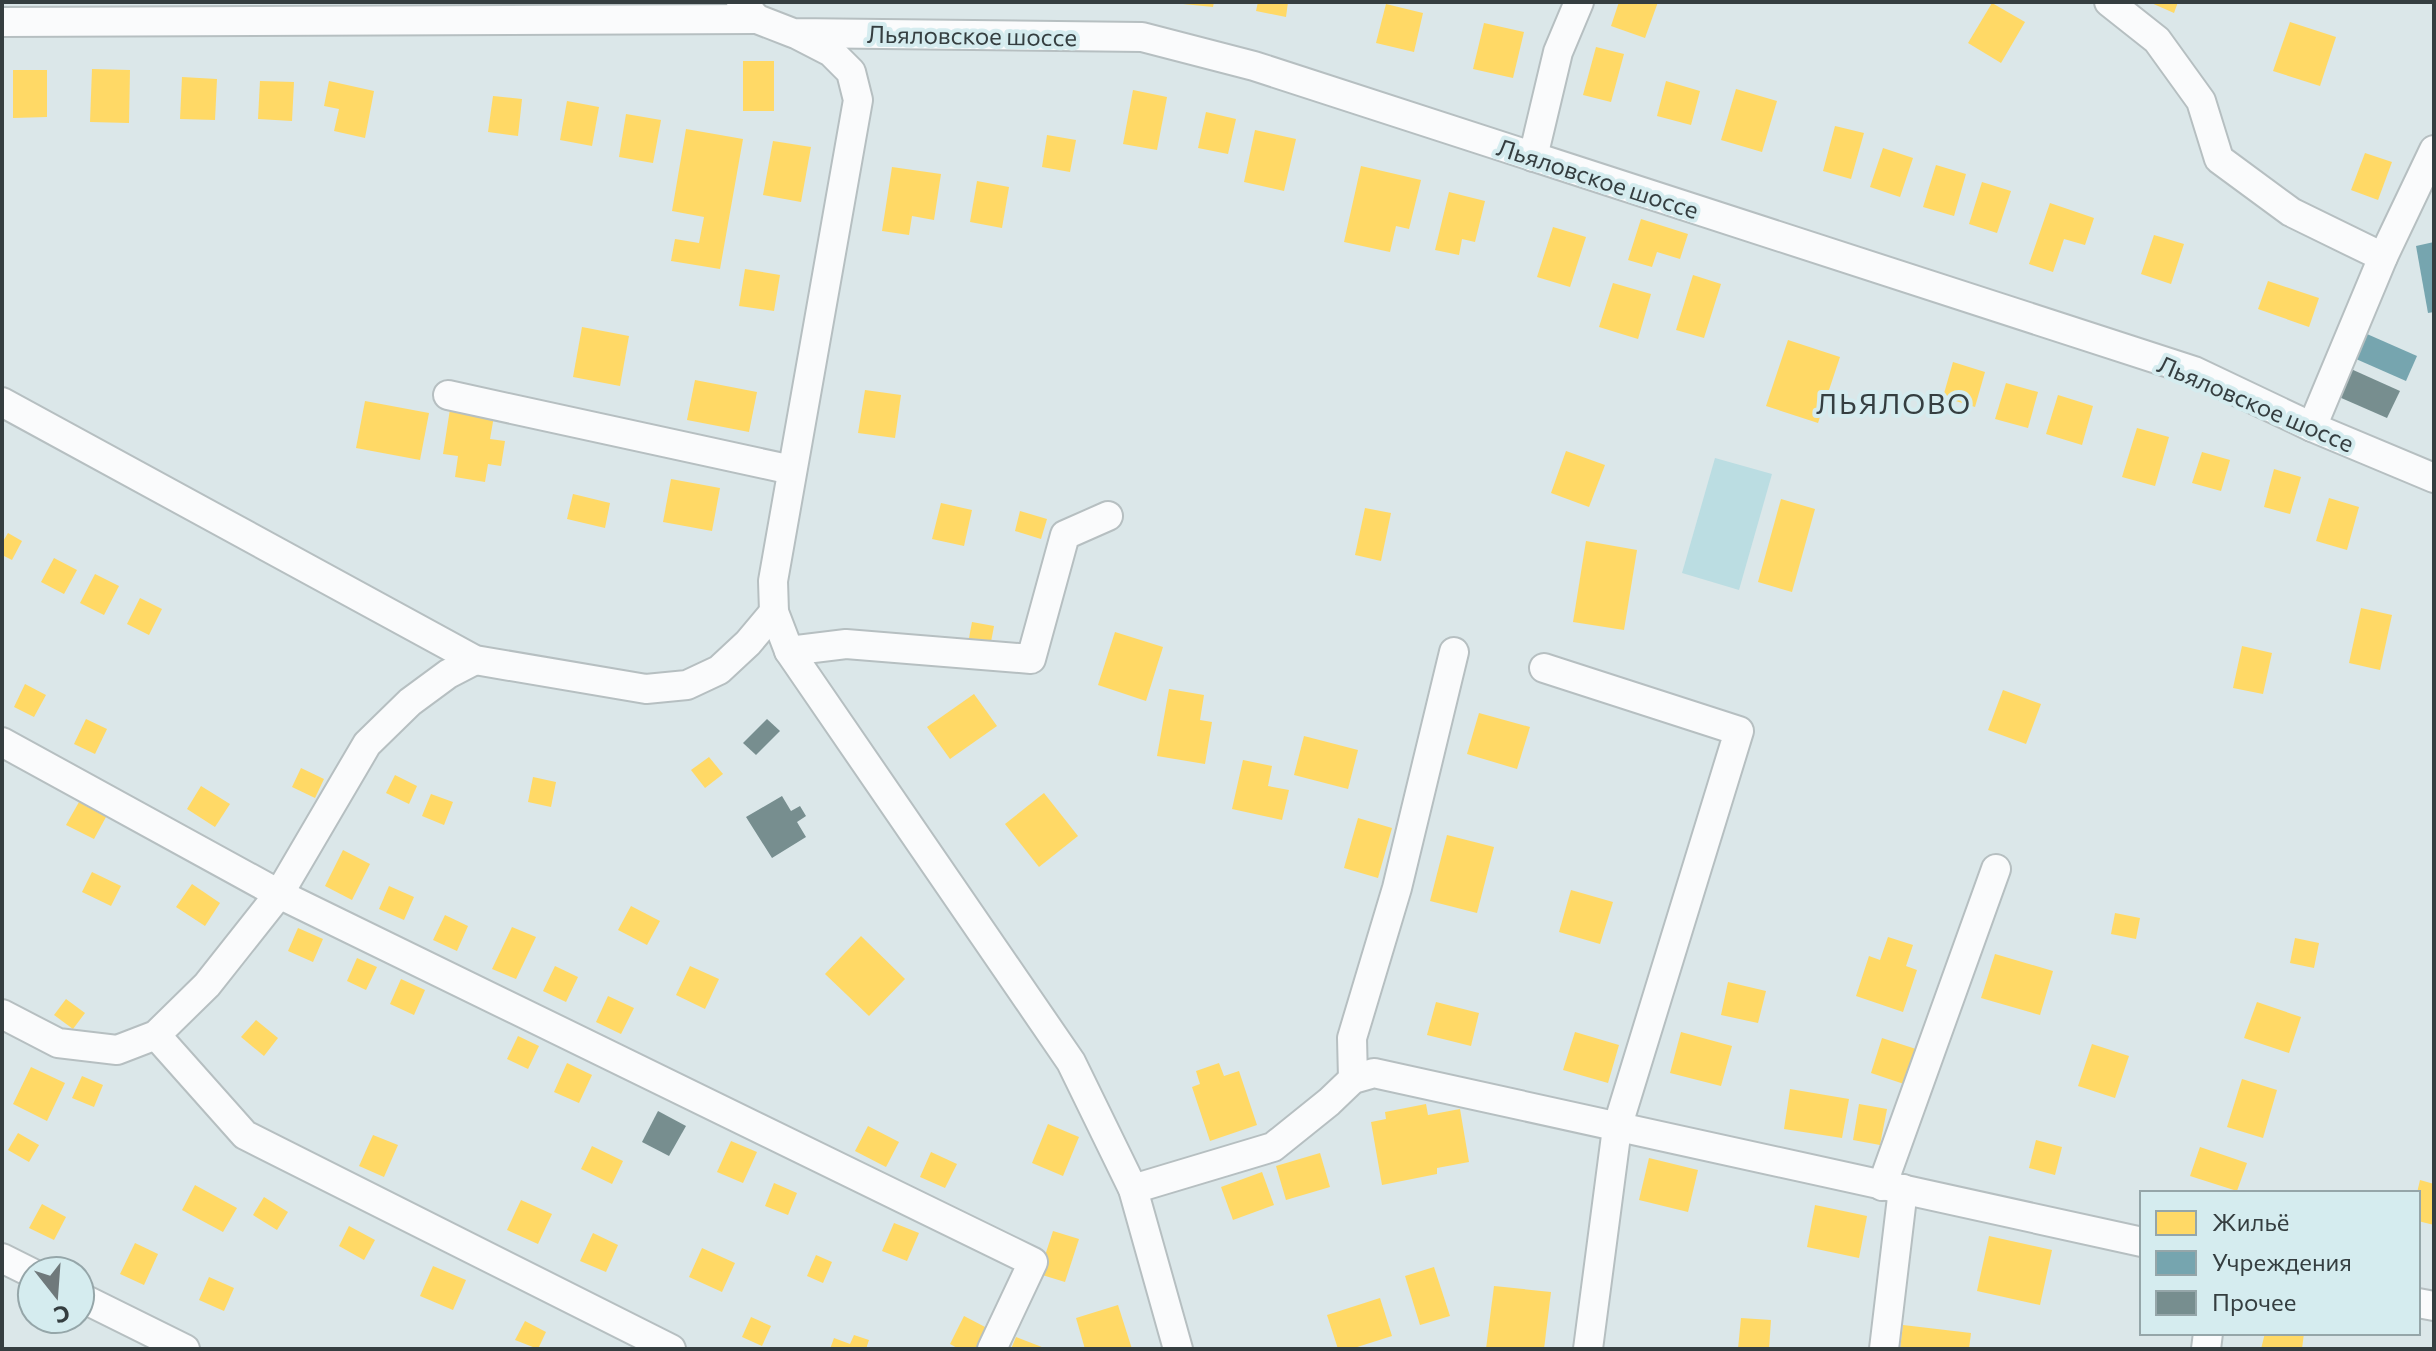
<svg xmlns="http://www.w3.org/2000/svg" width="2436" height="1351" viewBox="0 0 2436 1351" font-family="Commissioner,sans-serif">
<rect width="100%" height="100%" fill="#dbe7e9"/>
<!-- green -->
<polygon fill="#bbdde2" points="1715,458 1772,474 1739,590 1682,573"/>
<!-- homes -->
<g fill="#ffd966">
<polygon points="1183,2 1214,2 1213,7 1183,4"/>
<polygon points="1258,2 1288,2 1286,17 1256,11"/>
<polygon points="1619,2 1658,2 1645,38 1611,26"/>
<polygon points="2149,2 2178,2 2174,13"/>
<polygon points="1992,3 2025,22 2001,63 1968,43"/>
<polygon points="1386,4 1423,13 1414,52 1376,43"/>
<polygon points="2290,22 2336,37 2320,86 2273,71"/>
<polygon points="1484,23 1524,32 1513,78 1473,69"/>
<polygon points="1596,47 1624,54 1611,102 1583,95"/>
<rect x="743" y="61" width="31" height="50"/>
<polygon points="92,69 130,70 129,123 90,122"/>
<polygon points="13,70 47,70 47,117 13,118"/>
<polygon points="182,77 217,79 215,120 180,119"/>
<polygon points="260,81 294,82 292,121 258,119"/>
<polygon points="329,81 374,91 365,138 334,131 339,109 324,106"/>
<polygon points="1666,81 1700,91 1691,125 1657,116"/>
<polygon points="1736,89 1777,101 1762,152 1721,140"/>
<polygon points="1133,90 1167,97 1157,150 1123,144"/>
<polygon points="493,96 522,99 518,136 488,132"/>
<polygon points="567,101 599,107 592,146 560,140"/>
<polygon points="1206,112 1236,119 1228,154 1198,148"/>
<polygon points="626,114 661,120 653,163 619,157"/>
<polygon points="1835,126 1864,133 1851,179 1823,171"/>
<polygon points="686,129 743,139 720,269 671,261 675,239 699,243 704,217 672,211"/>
<polygon points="1255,130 1296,139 1284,191 1244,182"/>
<polygon points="1047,135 1076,140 1070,172 1042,167"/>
<polygon points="773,141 811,147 801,202 763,195"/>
<polygon points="1883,148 1913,158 1900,197 1870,187"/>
<polygon points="2365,153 2392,162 2378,200 2351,190"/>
<polygon points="1936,165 1966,174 1954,216 1923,207"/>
<polygon points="1361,166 1421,180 1409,229 1396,226 1390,252 1344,242"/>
<polygon points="892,167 941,174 934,220 912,216 909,235 882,231"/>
<polygon points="977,181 1009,187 1002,228 970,222"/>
<polygon points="1982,182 2011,191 1997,233 1969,224"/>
<polygon points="1449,192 1485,201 1475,242 1462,239 1459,255 1435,250"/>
<polygon points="2050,203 2094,218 2085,245 2064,239 2053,272 2029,264"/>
<polygon points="1641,219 1688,234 1680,259 1657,252 1652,267 1628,260"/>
<polygon points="1553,227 1586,237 1570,287 1537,277"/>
<polygon points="2154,235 2184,244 2171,284 2141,274"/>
<polygon points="745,269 780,275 774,311 739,306"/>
<polygon points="1693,275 1721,284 1704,338 1676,330"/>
<polygon points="2268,281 2319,298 2309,327 2258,309"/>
<polygon points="1613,283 1651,294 1638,339 1599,327"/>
<polygon points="582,327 629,336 620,386 573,377"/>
<polygon points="1788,340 1840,357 1818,423 1766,406"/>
<polygon points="1953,362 1985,372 1975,407 1943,397"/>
<polygon points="695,380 757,392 749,432 687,420"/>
<polygon points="2006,383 2038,392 2028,428 1995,419"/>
<polygon points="865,390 901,395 895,438 858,433"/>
<polygon points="2058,395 2093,406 2082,445 2046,434"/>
<polygon points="365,401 429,413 420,460 356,448"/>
<polygon points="450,409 494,416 490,439 505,441 501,466 488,464 485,482 455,477 458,456 443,454"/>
<polygon points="2137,428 2169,437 2155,486 2122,477"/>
<polygon points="1566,451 1605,465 1589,507 1551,493"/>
<polygon points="2202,452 2230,460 2221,491 2192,483"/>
<polygon points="2274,469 2301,477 2290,514 2264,507"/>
<polygon points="671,479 720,488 712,531 663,522"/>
<polygon points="573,494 610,503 605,528 567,519"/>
<polygon points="2329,498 2359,507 2347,550 2316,541"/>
<polygon points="1781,499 1815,509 1792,592 1758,582"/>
<polygon points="941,503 972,510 964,546 932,539"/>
<polygon points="1365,508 1391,513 1381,561 1355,555"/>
<polygon points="1020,511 1047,519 1041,539 1015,531"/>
<polygon points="8,533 22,541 12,560 2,555 2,543"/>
<polygon points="1586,541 1637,550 1624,630 1573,622"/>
<polygon points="54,558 77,570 64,594 41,582"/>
<polygon points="95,574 119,586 104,615 80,603"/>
<polygon points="140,598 162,609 149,635 127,624"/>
<polygon points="2361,608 2392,615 2380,670 2349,663"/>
<polygon points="972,622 994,626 989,653 967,649"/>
<polygon points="1115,632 1163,647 1146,701 1098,685"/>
<polygon points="2242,646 2272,653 2263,694 2233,688"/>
<polygon points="25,684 46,695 34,717 14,707"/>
<polygon points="1169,689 1204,695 1200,720 1212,722 1205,764 1157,756"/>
<polygon points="2003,690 2041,704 2026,744 1988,730"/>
<polygon points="974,694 997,726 950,759 927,727"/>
<polygon points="1479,713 1530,727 1517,769 1467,754"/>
<polygon points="86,719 107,729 95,754 74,744"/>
<polygon points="1304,736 1358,750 1348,789 1294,775"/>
<polygon points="709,757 723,774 705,788 691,770"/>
<polygon points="1243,760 1272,766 1268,786 1289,790 1282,820 1232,809"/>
<polygon points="301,768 324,779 315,798 292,787"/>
<polygon points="395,775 417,786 409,804 386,793"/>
<polygon points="533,777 556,782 551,807 528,802"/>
<polygon points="201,786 230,804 215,827 187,809"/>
<polygon points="1044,793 1078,836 1039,867 1005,824"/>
<polygon points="431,794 453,802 444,825 422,816"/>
<polygon points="79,802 106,817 94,839 66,825"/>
<polygon points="1358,818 1392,828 1378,878 1344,868"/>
<polygon points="1447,835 1494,847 1477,913 1430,901"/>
<polygon points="343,850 370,864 352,900 325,886"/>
<polygon points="92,872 121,886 111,906 82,892"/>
<polygon points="192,884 220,903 205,926 176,907"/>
<polygon points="389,886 414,897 404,920 379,909"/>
<polygon points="1571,890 1613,902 1600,944 1559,932"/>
<polygon points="631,906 660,921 647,945 618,930"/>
<polygon points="2115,913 2140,918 2136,939 2111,934"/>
<polygon points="445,915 468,926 457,951 433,940"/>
<polygon points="512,927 536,937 516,979 492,969"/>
<polygon points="298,928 323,939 313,962 288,951"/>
<polygon points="861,936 905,979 869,1016 825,974"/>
<polygon points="1888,937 1913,945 1906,966 1917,970 1903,1012 1856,996 1869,956 1880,960"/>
<polygon points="2295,938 2319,943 2314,968 2290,963"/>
<polygon points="1995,954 2053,971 2040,1015 1981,998"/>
<polygon points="357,958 377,967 366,990 347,981"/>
<polygon points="555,966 578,977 566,1002 543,991"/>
<polygon points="690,966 719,979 705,1009 676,995"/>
<polygon points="401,979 425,990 414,1015 390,1004"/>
<polygon points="1728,982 1766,991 1758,1023 1721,1015"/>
<polygon points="608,996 634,1008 621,1034 596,1022"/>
<polygon points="66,999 85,1013 73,1029 54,1015"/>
<polygon points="1436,1002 1479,1013 1471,1046 1427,1035"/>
<polygon points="2257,1002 2301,1017 2289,1053 2244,1038"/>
<polygon points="256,1020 278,1038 264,1056 241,1037"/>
<polygon points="1575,1032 1619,1045 1608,1083 1563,1070"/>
<polygon points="1681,1032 1732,1046 1721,1086 1670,1073"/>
<polygon points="518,1036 539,1046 528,1069 507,1059"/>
<polygon points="1882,1038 1916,1049 1904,1084 1871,1073"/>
<polygon points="2092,1044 2129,1056 2115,1098 2078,1086"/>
<polygon points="567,1063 592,1075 579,1103 554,1092"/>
<polygon points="1219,1063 1224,1076 1239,1071 1257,1125 1210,1141 1192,1087 1200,1084 1196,1071"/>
<polygon points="31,1067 65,1083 47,1121 13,1104"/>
<polygon points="82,1076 103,1085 94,1107 72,1098"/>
<polygon points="2242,1079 2277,1090 2263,1138 2227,1127"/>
<polygon points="1790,1089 1849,1099 1842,1138 1784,1129"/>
<polygon points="1426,1104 1428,1115 1460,1109 1469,1162 1437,1168 1437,1174 1382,1185 1371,1122 1386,1119 1385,1112"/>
<polygon points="1859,1104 1887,1109 1880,1145 1853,1140"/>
<polygon points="1048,1124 1079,1137 1063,1176 1032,1163"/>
<polygon points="868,1126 899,1142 886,1167 855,1151"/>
<polygon points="18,1133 39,1145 29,1162 8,1150"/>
<polygon points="373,1135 398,1145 384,1177 359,1166"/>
<polygon points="2036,1140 2062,1147 2055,1175 2029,1168"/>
<polygon points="731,1141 757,1152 743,1183 717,1172"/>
<polygon points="592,1146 623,1161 612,1184 581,1169"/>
<polygon points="2200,1147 2247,1163 2237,1191 2190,1176"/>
<polygon points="931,1152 957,1164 945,1188 920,1177"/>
<polygon points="1320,1153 1330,1187 1286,1200 1276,1166"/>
<polygon points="1649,1158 1698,1170 1688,1212 1639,1200"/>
<polygon points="1262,1172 1274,1205 1233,1220 1221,1187"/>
<polygon points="2420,1180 2434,1184 2434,1225 2418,1221 2417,1193"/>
<polygon points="774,1183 797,1193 788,1215 765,1206"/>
<polygon points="195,1185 237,1208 223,1232 182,1210"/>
<polygon points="264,1197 288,1212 277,1230 253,1215"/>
<polygon points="521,1200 552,1214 538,1244 507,1230"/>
<polygon points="42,1204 66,1217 54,1240 29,1228"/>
<polygon points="1815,1205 1867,1216 1859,1258 1807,1247"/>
<polygon points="894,1223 919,1233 907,1261 882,1251"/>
<polygon points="349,1226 375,1240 364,1260 339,1246"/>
<polygon points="1053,1231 1079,1239 1065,1282 1039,1274"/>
<polygon points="593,1233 618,1245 606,1272 580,1261"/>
<polygon points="1989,1236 2052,1250 2040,1305 1977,1291"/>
<polygon points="135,1243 158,1254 144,1285 120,1274"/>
<polygon points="702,1248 735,1263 722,1292 689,1277"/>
<polygon points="816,1255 832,1262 823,1283 807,1276"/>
<polygon points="433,1266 466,1280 453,1310 420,1296"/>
<polygon points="1434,1267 1450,1316 1420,1325 1405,1276"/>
<polygon points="209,1277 234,1288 224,1311 199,1300"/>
<polygon points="1494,1286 1551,1292 1544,1349 1486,1349"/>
<polygon points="1380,1298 1392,1336 1351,1349 1338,1349 1327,1315"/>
<polygon points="1118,1305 1132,1349 1085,1349 1076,1318"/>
<polygon points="964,1316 987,1328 976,1349 959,1349 950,1344"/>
<polygon points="751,1317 771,1326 762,1346 742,1337"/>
<polygon points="1741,1318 1771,1320 1769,1349 1738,1349"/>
<polygon points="525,1321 546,1332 538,1349 515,1340"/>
<polygon points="1903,1325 1971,1333 1969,1349 1900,1349"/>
<polygon points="2265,1333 2304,1333 2302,1349 2261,1349"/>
<polygon points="854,1335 869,1340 866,1349 830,1349 834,1338 850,1344"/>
<polygon points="1016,1337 1047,1349 1011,1349"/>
</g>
<!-- public -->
<g fill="#76a5af">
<polygon points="2434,242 2434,312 2428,313 2416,246"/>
<polygon points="2367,334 2417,356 2406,381 2356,359"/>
</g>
<!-- building -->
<g fill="#778e8f">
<polygon points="2351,369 2400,391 2387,418 2339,397"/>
<polygon points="767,719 780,731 756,755 743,743"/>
<polygon points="782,796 791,811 800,806 806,816 797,822 806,837 772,858 746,817"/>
<polygon points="658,1111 686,1126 669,1156 642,1142"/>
</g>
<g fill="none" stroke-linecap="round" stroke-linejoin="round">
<!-- minor casing -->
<g stroke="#b6bfc1" stroke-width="32">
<g id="minor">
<polyline points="741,2 757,19 793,33 1142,37 1254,66 2194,371 2312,427 2434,478"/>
<polyline points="2109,2 2157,40 2201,101 2219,159 2291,212 2383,257 2312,427"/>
<polyline points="2,22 757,19"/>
<polyline points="798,35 831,52 851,72 858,100 773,581 774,612 789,651 1071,1062 1133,1189 1178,1349"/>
<polyline points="1533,157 1558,52 1579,2"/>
<polyline points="2383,257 2434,150"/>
<polyline points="448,395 792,470"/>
<polyline points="2,402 475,660 646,689 687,685 719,670 748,643 774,612"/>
<polyline points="789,651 846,644 1031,659 1065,535 1108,516"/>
<polyline points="1544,668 1739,731 1617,1128 1588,1349"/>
<polyline points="2,742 279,894 1033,1262 992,1349"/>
<polyline points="2,1014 58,1043 117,1050 156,1035 207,985 279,894 367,744 410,702 448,674 475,660"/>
<polyline points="156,1035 245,1135 671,1349"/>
<polyline points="1353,1079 1352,1038 1397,888 1454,652"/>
<polyline points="1882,1186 1996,869"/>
<polyline points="1133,1189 1273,1147 1329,1102 1353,1079 1374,1073 2142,1242"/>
<polyline points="2,1258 32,1273"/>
<polyline points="80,1297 185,1349"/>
<polyline points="2418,1303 2434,1306"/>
<polyline points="1884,1349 1903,1189"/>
<polyline points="2206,1349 2208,1333"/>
</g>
</g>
<!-- minor -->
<use href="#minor" stroke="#fafbfc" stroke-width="28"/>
</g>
<g text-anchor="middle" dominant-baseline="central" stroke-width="8" stroke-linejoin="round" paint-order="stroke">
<!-- street labels -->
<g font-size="24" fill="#353e40" stroke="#d5ecef">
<text transform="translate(972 35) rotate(1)">Льяловское шоссе</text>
<text transform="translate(1598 178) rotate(18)">Льяловское шоссе</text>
<text transform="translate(2256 403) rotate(23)">Льяловское шоссе</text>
</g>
<!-- quarter labels -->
<g font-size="28" letter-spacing="2" fill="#353e40" stroke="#d5ecef">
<text x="1894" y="403">ЛЬЯЛОВО</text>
</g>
</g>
<!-- border -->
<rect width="2436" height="1351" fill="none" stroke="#353e40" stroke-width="8"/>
<!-- legend -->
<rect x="2140" y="1191" width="280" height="144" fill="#d5ecef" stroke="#95a6a9" stroke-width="2"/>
<rect x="2156" y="1211" width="40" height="24" fill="#ffd966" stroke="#95a6a9" stroke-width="2"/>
<text x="2212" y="1231" font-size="24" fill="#353e40">Жильё</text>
<rect x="2156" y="1251" width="40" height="24" fill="#76a5af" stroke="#95a6a9" stroke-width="2"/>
<text x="2212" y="1271" font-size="24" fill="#353e40">Учреждения</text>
<rect x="2156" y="1291" width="40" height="24" fill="#778e8f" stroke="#95a6a9" stroke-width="2"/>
<text x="2212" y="1311" font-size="24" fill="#353e40">Прочее</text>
<!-- north arrow -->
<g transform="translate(56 1295) rotate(163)"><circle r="38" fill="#d5ecef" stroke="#95a6a9" stroke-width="2"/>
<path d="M0-6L14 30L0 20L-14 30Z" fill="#6f797b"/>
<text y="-12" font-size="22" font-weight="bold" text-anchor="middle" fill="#353e40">С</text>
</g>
</svg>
